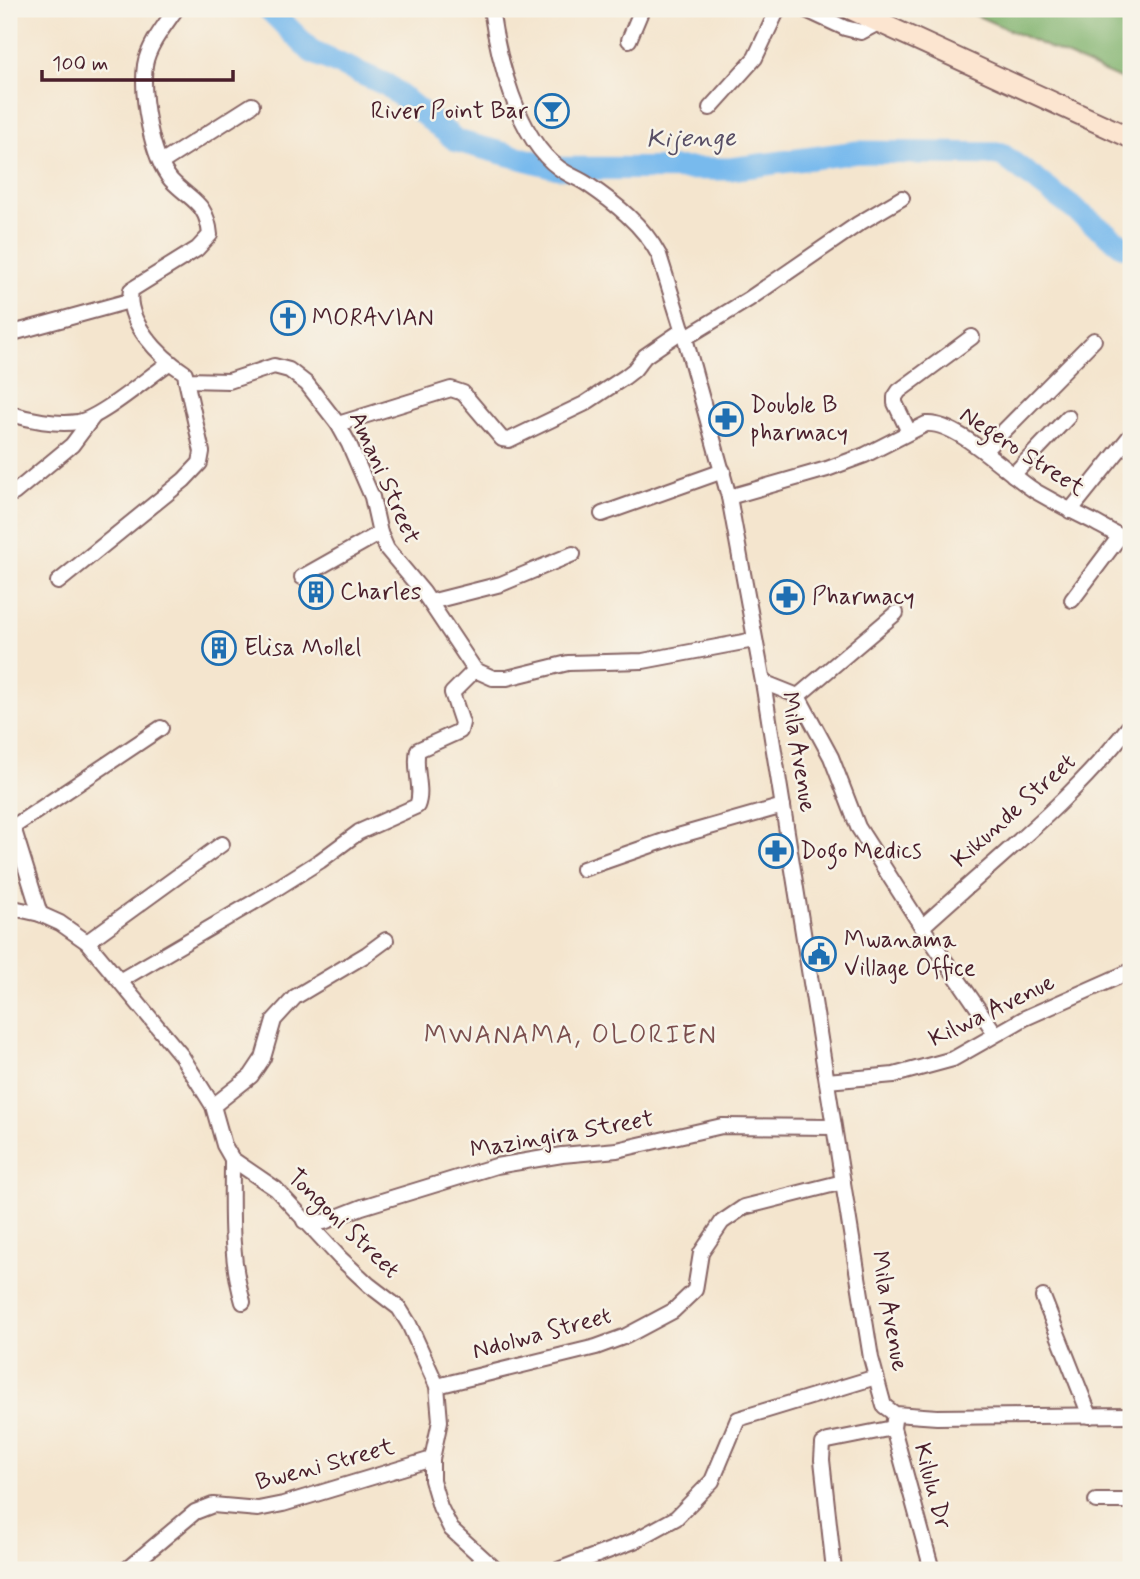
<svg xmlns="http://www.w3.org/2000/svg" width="1140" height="1579" viewBox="0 0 1140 1579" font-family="Mynerve,sans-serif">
<rect width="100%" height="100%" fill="#f7f3e8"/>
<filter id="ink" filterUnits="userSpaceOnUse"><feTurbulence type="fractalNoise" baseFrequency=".0143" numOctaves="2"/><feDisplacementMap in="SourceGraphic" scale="14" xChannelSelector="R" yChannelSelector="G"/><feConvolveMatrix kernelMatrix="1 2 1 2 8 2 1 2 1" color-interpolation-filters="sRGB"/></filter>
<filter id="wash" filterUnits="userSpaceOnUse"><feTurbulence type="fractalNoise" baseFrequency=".00686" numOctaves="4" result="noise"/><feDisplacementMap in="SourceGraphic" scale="28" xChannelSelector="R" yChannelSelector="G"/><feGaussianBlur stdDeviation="1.57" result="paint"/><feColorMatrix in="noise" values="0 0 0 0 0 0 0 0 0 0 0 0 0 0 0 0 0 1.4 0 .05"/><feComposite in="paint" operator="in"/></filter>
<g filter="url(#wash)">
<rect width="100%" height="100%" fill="#f4e5ce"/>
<!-- forest -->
<polygon fill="#81b36e" stroke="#66694c" stroke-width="2" points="962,9 1131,9 1131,84"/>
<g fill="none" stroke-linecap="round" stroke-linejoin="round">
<!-- river -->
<polyline stroke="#78baed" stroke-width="23" points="269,9 312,52 387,85 457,141 558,168 730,169 857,152 1001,154 1122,245 1131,248"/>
</g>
</g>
<g filter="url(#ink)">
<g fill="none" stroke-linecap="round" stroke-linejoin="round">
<!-- minor casing -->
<g stroke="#866464" stroke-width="18">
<g id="minor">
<path d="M176,9C165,25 148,46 145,65C141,95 151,157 171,180C191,201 207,202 210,235L197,249L131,290C125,322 160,357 185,373L186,380L229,381L274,366L289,370L307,384L338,424L349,444L372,497L380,533L387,549L423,592L475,670L493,678H507L568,663L643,661L754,640"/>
<path d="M491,9C498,57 517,138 559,168C568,175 578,178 587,184C615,203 643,225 659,255L685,338L729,497L763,682L871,1358L884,1406L895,1414L937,1417L1131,1415"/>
<polyline points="804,9 845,28 861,32 878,23"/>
<polyline points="629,40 642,9"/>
<polyline points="710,108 755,58 778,9"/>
<polyline points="161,163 252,105"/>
<polyline points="9,334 129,301"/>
<polyline points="685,338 749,299 858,224 902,198"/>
<path d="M9,413C29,420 56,425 78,422C101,418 148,377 169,363"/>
<polyline points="338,424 451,389 463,393 502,439 509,440 584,404 625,377 634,370 645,356 683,330"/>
<polyline points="909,432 895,403 895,397 899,391 972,337"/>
<polyline points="984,451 1094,340"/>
<polyline points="1013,475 1068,417"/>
<polyline points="14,493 72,445 93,417"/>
<path d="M729,497L827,469L865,455L926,424C957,421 1008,474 1035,491C1054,502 1073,512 1092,521C1105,528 1118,536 1131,541"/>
<polyline points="1070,511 1131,435"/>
<polyline points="602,514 723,471"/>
<polyline points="302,577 380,533"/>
<polyline points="58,582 184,480 200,463 202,452 186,380"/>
<polyline points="1072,600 1120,536"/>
<polyline points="430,602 501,584 573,554"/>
<polyline points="763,682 798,696 831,757 858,827 922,927 995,1033"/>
<polyline points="798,696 896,613"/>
<polyline points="583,869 678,836 783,806"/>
<polyline points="9,907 40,914 60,923 87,942 181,1055 213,1106 224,1145 232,1159 276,1189 340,1258 369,1285 399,1308 409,1324 437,1386 440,1421 432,1459 432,1480 440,1507 451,1529 496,1570"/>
<polyline points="40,914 13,827 161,728"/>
<path d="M922,927C994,861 1072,801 1131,724"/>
<polyline points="87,942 222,844"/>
<path d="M121,980L266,895L320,861L359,832L417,806C424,789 413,768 418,750L460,731L462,723L452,693L475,670"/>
<polyline points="827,1081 894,1075 953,1059 1025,1018 1131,971"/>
<polyline points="213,1106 251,1076 263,1058 274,1020 295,997 367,954 386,940"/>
<path d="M232,1159C232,1208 229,1254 243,1302"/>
<polyline points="304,1221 324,1222 362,1207 496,1166 562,1155 617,1150 722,1126 833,1127"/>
<polyline points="1043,1297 1090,1416"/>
<polyline points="437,1386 596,1347 626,1336 673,1311 695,1290 701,1253 722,1222 744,1207 843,1182"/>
<polyline points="894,1420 893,1428 932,1570"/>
<polyline points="1096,1501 1131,1501"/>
<polyline points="126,1570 195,1512 213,1505 258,1509 283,1504 432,1459"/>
<polyline points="558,1570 634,1541 676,1518 712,1481 738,1419 876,1377"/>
<polyline points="834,1570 822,1460 823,1444 828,1441 893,1428"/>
</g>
</g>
<!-- secondary casing -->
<g stroke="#866464" stroke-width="23">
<polyline id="secondary" points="850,9 1131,138"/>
</g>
<!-- minor -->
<use href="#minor" stroke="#fff" stroke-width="14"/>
<!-- secondary -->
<use href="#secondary" stroke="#fce5d0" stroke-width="19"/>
</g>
</g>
<!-- icons -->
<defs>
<g id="bar-ring" transform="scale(1.75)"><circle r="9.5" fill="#f7f3e8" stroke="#1f6fb2" stroke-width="1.5"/><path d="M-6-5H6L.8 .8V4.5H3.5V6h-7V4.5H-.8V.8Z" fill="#1f6fb2"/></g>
<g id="church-ring" transform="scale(1.75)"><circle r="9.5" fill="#f7f3e8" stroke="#1f6fb2" stroke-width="1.5"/><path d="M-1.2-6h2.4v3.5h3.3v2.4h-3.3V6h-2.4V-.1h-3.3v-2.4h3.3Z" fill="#1f6fb2"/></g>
<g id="pharmacy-ring" transform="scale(1.75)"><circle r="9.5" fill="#f7f3e8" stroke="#1f6fb2" stroke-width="1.5"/><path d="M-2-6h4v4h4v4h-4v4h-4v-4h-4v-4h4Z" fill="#1f6fb2"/></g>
<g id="building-ring" transform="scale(1.75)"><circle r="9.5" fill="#f7f3e8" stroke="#1f6fb2" stroke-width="1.5"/><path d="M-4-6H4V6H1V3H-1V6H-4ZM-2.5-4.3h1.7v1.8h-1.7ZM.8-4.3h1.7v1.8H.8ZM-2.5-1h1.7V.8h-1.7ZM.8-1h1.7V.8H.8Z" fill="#1f6fb2"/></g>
<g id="civic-ring" transform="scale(1.75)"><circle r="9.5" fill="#f7f3e8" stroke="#1f6fb2" stroke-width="1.5"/><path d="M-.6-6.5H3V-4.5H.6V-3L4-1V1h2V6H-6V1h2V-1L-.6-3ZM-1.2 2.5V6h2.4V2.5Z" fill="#1f6fb2"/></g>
</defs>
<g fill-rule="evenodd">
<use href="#bar-ring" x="552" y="111"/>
<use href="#church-ring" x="288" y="318"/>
<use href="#pharmacy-ring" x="726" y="419"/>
<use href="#building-ring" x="316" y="592"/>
<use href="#pharmacy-ring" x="787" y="597"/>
<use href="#building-ring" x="219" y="648"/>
<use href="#pharmacy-ring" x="776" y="851"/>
<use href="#civic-ring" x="819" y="954"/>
</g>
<g text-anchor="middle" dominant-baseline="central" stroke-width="5" stroke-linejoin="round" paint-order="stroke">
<!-- poi labels -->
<g font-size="24" fill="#4a1f2b" stroke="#f7f3e8" text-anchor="start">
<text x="528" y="111" text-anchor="end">River Point Bar</text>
<text x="312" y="318">MORAVIAN</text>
<text x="750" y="405">Double B<tspan x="750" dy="28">pharmacy</tspan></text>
<text x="340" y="592">Charles</text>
<text x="812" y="597">Pharmacy</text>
<text x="244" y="648">Elisa Mollel</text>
<text x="800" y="851">Dogo Medics</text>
<text x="844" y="940">Mwanama<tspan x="844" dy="28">Village Office</tspan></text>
</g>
<!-- street labels -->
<g font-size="24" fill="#4a1f2b" stroke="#f7f3e8">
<text transform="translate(1022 452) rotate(33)">Negero Street</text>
<text transform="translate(384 478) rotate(66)">Amani Street</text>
<text transform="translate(798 752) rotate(81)">Mila Avenue</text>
<text transform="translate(1014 811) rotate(-42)">Kikunde Street</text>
<text transform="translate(992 1011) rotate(-26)">Kilwa Avenue</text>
<text transform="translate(562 1135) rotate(-10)">Mazingira Street</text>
<text transform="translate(343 1224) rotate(44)">Tongoni Street</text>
<text transform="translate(889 1311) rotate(80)">Mila Avenue</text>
<text transform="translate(542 1334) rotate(-15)">Ndolwa Street</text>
<text transform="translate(325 1465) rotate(-15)">Bweni Street</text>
<text transform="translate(932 1486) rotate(75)">Kilulu Dr</text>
</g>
<!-- water labels -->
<g font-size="26" font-style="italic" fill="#584e65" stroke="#f7f3e8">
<text transform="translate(691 139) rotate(-1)">Kijenge</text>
</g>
<!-- neighbourhood labels -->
<g font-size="26" letter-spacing="2" fill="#7b4f4e" stroke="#f7f3e8">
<text x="571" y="1036">MWANAMA, OLORIEN</text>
</g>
</g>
<!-- margin -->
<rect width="1140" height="1579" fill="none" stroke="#f7f3e8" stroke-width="35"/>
<!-- scale -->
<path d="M42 70v10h191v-10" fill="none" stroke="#4a1f2b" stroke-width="3.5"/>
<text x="52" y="70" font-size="21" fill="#4a1f2b" stroke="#f7f3e8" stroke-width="5" paint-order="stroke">100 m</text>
</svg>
